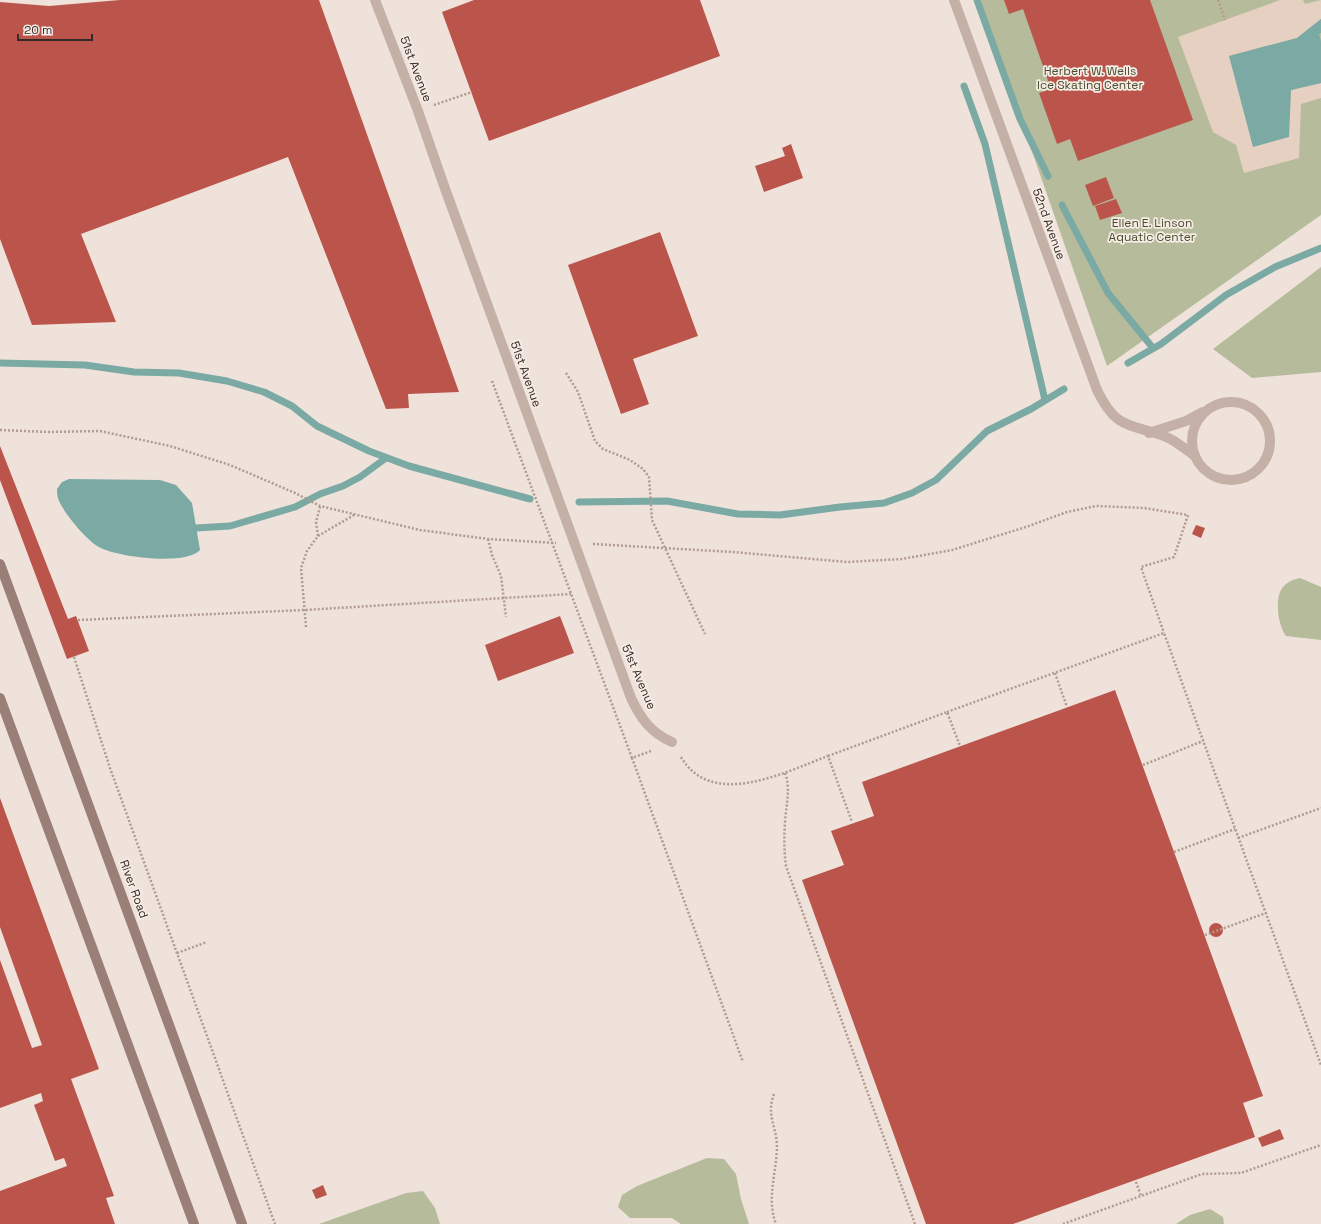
<svg xmlns="http://www.w3.org/2000/svg" width="1321" height="1224" viewBox="0 0 1321 1224" font-family="'Space Grotesk',sans-serif">
<rect width="100%" height="100%" fill="#efe2da"/>
<!-- green -->
<g fill="#b6bc9b">
<polygon points="979,0 1321,0 1321,215 1107,366"/>
<polygon points="1321,267 1321,372 1252,378 1213,349"/>
<path d="M1300,578L1321,587V640L1286,636C1278,626 1275,600 1281,590C1286,582 1292,580 1300,578Z"/>
<polygon points="707,1158 724,1159 736,1174 741,1199 749,1224 681,1224 672,1218 630,1218 618,1207 622,1195 637,1186"/>
<polygon points="423,1191 435,1208 440,1224 319,1224 406,1193"/>
<polygon points="1210,1209 1223,1217 1224,1224 1176,1224 1190,1215"/>
</g>
<!-- plaza -->
<polygon fill="#e5d0c2" points="1280,0 1303,0 1305,4 1321,0 1321,19 1297,38 1229,56 1291,90 1321,83 1321,98 1301,104 1299,158 1244,173 1236,145 1213,132 1178,37"/>
<!-- water -->
<g fill="#7ba9a4">
<polygon points="1321,19 1321,33 1319,34 1321,41 1321,83 1291,90 1289,137 1253,147 1229,56 1297,38"/>
<path d="M69,479L160,480L176,485L192,503L200,550C186,566 116,557 99,547C86,540 65,514 59,501C57,497 57,492 57,489L62,482Z"/>
</g>
<g fill="none" stroke-linecap="round" stroke-linejoin="round">
<!-- stream -->
<g stroke="#7ba9a4" stroke-width="7">
<polyline points="977,0 1020,119 1048,176"/>
<polyline points="964,86 985,144 1045,400"/>
<polyline points="1062,205 1108,293 1153,348"/>
<polyline points="0,363 85,365 134,372 179,373 227,381 264,392 292,406 317,426 369,451 409,466 530,499"/>
<polyline points="1128,363 1161,344 1226,295 1275,267 1321,248"/>
<polyline points="579,502 667,501 738,514 780,515 840,507 884,503 912,493 936,480 987,431 1031,409 1064,389"/>
<polyline points="196,528 230,526 295,507 320,494 343,486 360,477 386,458"/>
</g>
</g>
<!-- building -->
<g fill="#bb554b">
<polygon points="120,0 319,0 459,392 408,394 409,408 386,409 288,157 81,234 116,322 32,325 0,239 0,2 49,6"/>
<polygon points="474,0 700,0 720,56 489,141 442,12"/>
<polygon points="1004,0 1150,0 1193,120 1078,161 1070,139 1057,144 1039,93 1051,89 1023,9 1009,14"/>
<polygon points="791,144 803,178 764,192 755,166 785,156 782,148"/>
<polygon points="1106,177 1114,198 1093,206 1085,185"/>
<polygon points="1116,199 1122,213 1100,220 1095,206"/>
<polygon points="660,232 698,336 633,359 649,404 621,414 568,265"/>
<polygon points="0,446 68,619 76,616 89,651 67,659 0,480"/>
<polygon points="1196,525 1205,528 1201,538 1192,534"/>
<polygon points="560,616 574,653 498,681 485,645"/>
<polygon points="1115,690 1263,1096 1243,1103 1255,1137 1013,1224 926,1224 802,880 844,865 831,831 874,816 862,782"/>
<polygon points="0,798 99,1069 71,1079 114,1196 106,1198 115,1224 0,1224 0,1191 67,1166 64,1158 55,1161 34,1105 43,1101 41,1093 0,1108 0,960 32,1048 42,1045 0,927"/>
<circle cx="1216" cy="930" r="7"/>
<polygon points="1280,1129 1284,1139 1262,1147 1258,1138"/>
<polygon points="323,1185 327,1195 316,1199 312,1190"/>
</g>
<g fill="none" stroke-linecap="round" stroke-linejoin="round">
<!-- path -->
<g stroke="#b19a91" stroke-width="2.5" stroke-dasharray="2 2" stroke-linecap="butt">
<polyline points="1218,0 1225,20"/>
<polyline points="434,105 472,92"/>
<polyline points="566,373 578,392 595,441 603,449 630,460 643,469 649,477 652,520 705,634"/>
<polyline points="492,381 632,758"/>
<polyline points="0,430 49,432 100,431 170,446 230,465 295,493 320,506 420,530 488,539 556,543"/>
<polyline points="318,536 354,515"/>
<polyline points="488,539 492,555 501,576 506,617"/>
<polyline points="593,544 733,552 847,562 902,559 952,550 1026,527 1067,512 1096,506 1144,508 1188,515 1174,557 1141,567 1164,633"/>
<polyline points="78,620 304,610 571,594"/>
<polyline points="306,627 301,568 307,551 318,536 316,522 320,507"/>
<polyline points="74,657 110,768 275,1224"/>
<polyline points="1055,673 1067,707"/>
<polyline points="947,712 1164,633 1321,1065"/>
<polyline points="651,751 632,758 743,1062"/>
<polyline points="828,756 947,712 960,746"/>
<path d="M681,757C712,810 785,772 828,756L852,822"/>
<polyline points="1143,765 1203,741"/>
<path d="M785,773C791,789 786,805 785,822C784,837 784,851 786,866L915,1224"/>
<polyline points="1238,838 1321,808"/>
<polyline points="1174,852 1235,829"/>
<polyline points="1205,935 1266,913"/>
<polyline points="177,953 207,942"/>
<path d="M774,1094C766,1115 776,1125 777,1145C777,1172 766,1198 776,1224"/>
<polyline points="1136,1182 1141,1196"/>
<polyline points="1063,1224 1202,1174 1241,1173 1321,1145"/>
</g>
<!-- street -->
<g stroke="#c5b0a7" stroke-width="10">
<path d="M375,0L418,111L443,183L631,698C641,719 651,733 672,742"/>
<path d="M954,0L1097,390C1116,429 1127,423 1164,436C1175,440 1185,449 1195,456"/>
<circle cx="1231" cy="441" r="39"/>
<polyline points="1149,433 1186,421 1203,412"/>
</g>
<!-- secondary -->
<g stroke="#997f78" stroke-width="10">
<polyline points="0,564 242,1224"/>
<polyline points="0,698 194,1224"/>
</g>
</g>
<g text-anchor="middle" dominant-baseline="central" stroke-width="3.5" stroke-linejoin="round" paint-order="stroke">
<!-- street labels -->
<g font-size="12" fill="#332927" stroke="#f7ece5">
<text transform="translate(416 69) rotate(69)">51st Avenue</text>
<text transform="translate(1049 224) rotate(70)">52nd Avenue</text>
<text transform="translate(526 374) rotate(70)">51st Avenue</text>
<text transform="translate(639 677) rotate(67)">51st Avenue</text>
<text transform="translate(134 889) rotate(70)">River Road</text>
</g>
<!-- park labels -->
<g font-size="12" fill="#474e2d" stroke="#f7ece5">
<text x="1090" y="71">Herbert W. Wells<tspan x="1090" dy="14">Ice Skating Center</tspan></text>
<text x="1152" y="223">Ellen E. Linson<tspan x="1152" dy="14">Aquatic Center</tspan></text>
</g>
</g>
<!-- scale -->
<path d="M18 34v6h74v-6" fill="none" stroke="#332927" stroke-width="2"/>
<text x="24" y="34" font-size="12" fill="#332927" stroke="#f7ece5" stroke-width="3" paint-order="stroke">20 m</text>
</svg>
